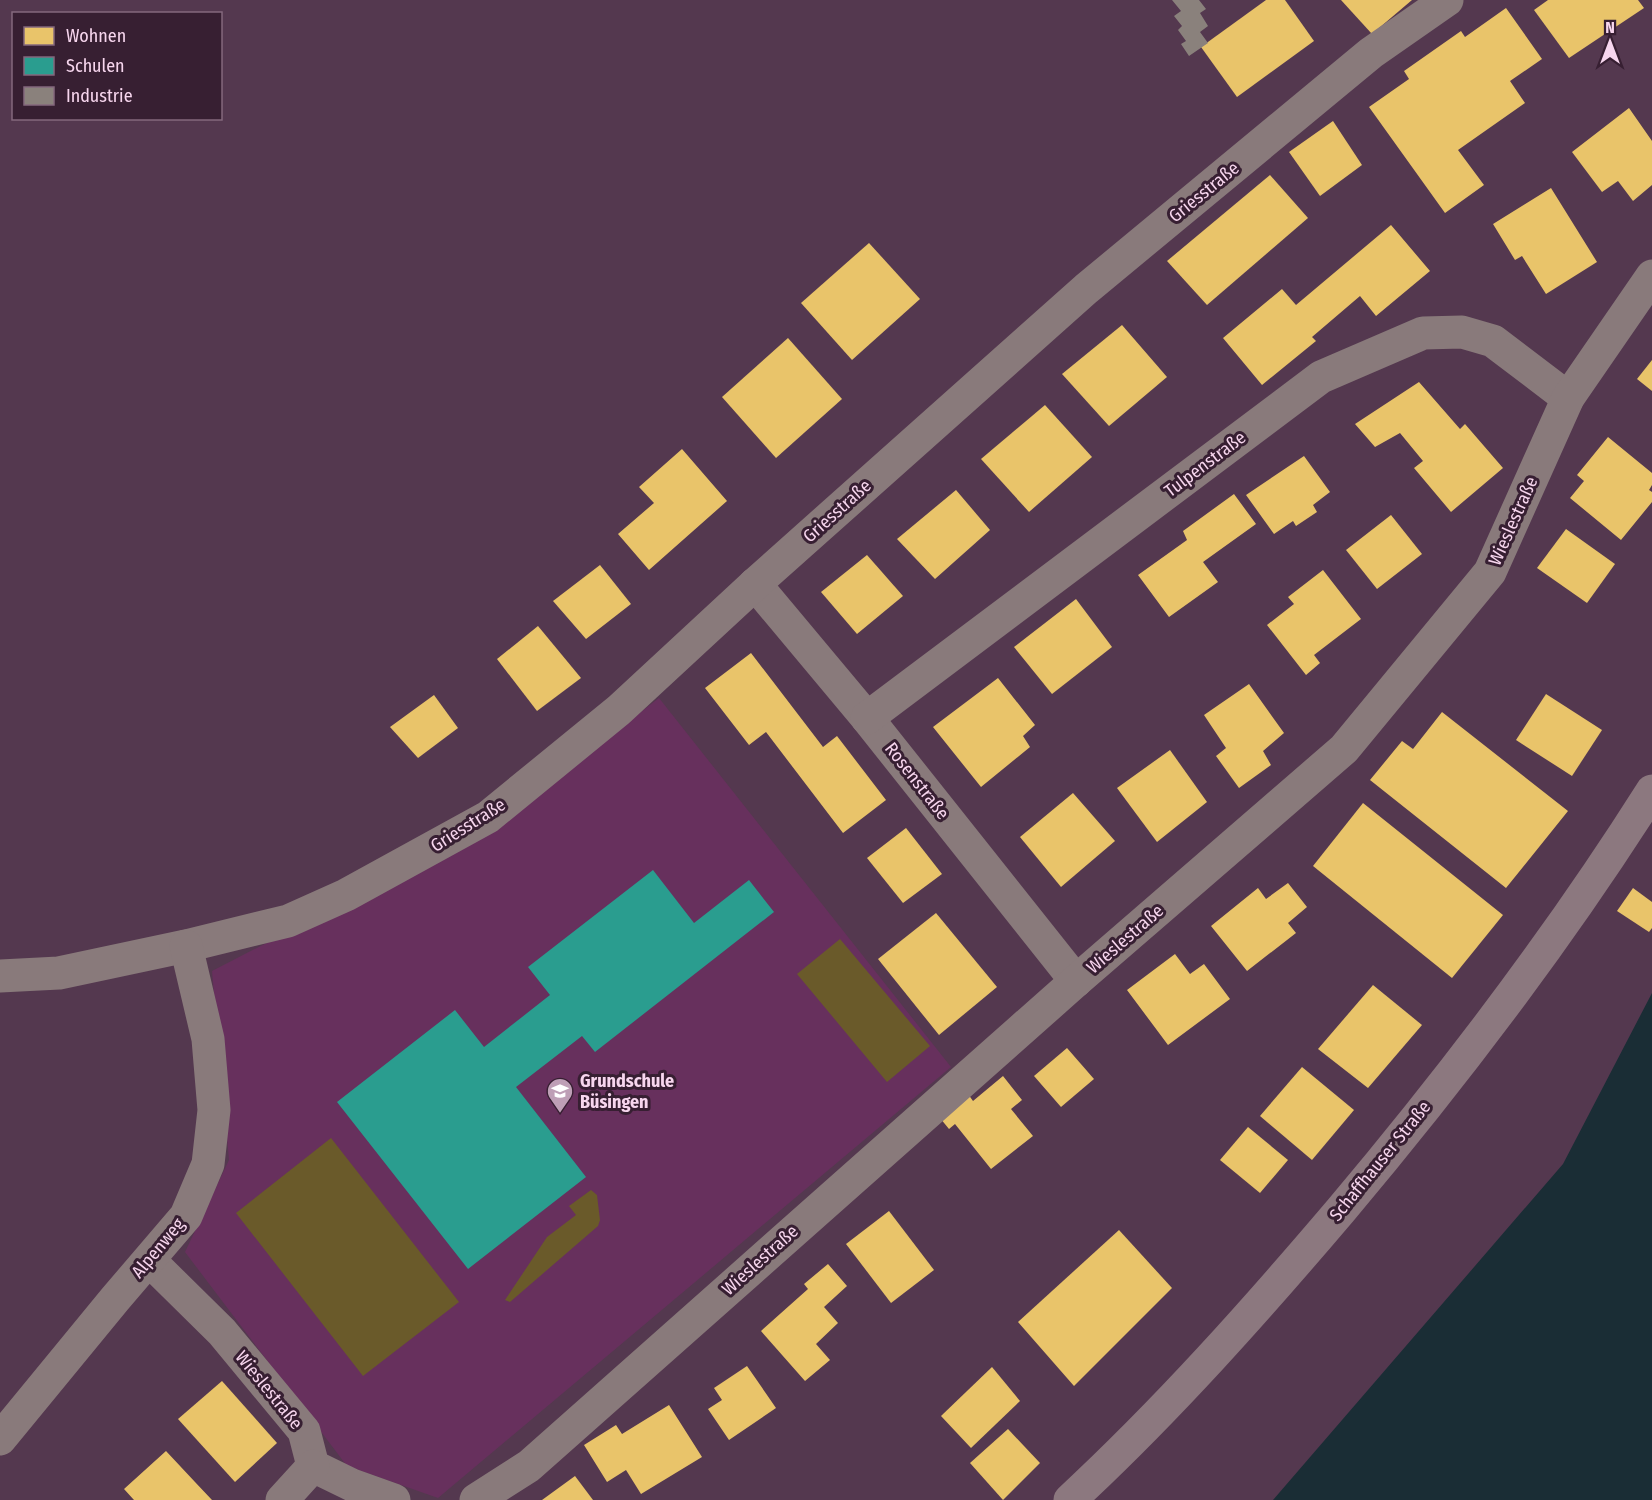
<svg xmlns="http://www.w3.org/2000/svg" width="1652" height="1500" viewBox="0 0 1652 1500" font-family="'Fira Sans Condensed',sans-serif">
<rect width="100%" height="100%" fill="#54384f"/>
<!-- built -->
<polygon fill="#67305d" points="659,698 951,1067 438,1498 347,1466 185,1252 229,1160 212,971 488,829"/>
<!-- green -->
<g fill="#6a5a2a">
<polygon points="840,939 930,1046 887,1082 797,974"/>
<polygon points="331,1138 459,1302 363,1376 236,1213"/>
<polygon points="591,1190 597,1195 600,1220 598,1226 510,1302 505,1300 547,1237 576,1215 569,1206"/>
</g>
<!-- water -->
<polygon fill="#1a2d35" points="1652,993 1652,1500 1273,1500 1563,1164"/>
<!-- homes -->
<g fill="#e9c46a">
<polygon points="1266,0 1285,0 1314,41 1237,97 1201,47"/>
<polygon points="1341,0 1412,0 1372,34"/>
<polygon points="1548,0 1638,0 1644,8 1569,58 1534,10"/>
<polygon points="1506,8 1542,59 1510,81 1525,103 1458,150 1484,185 1445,213 1369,107 1409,79 1404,71 1461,31 1465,37"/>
<polygon points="1629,108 1652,141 1652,185 1633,201 1618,181 1602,192 1572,152"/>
<polygon points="1333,121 1362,165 1320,196 1289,152"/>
<polygon points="1270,175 1308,218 1207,305 1167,261"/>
<polygon points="1551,188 1597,262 1546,294 1522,256 1515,260 1493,224"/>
<polygon points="1391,225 1430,271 1376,316 1360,296 1312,337 1316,341 1262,385 1223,338 1282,289 1296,305"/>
<polygon points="869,243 920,299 852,360 801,303"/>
<polygon points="1122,325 1167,377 1109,426 1062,374"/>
<polygon points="788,338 842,399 776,458 722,397"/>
<polygon points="1652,360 1652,391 1637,379"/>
<polygon points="1419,382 1460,429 1465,424 1503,468 1451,512 1414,468 1423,461 1400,433 1375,447 1355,424"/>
<polygon points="1045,405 1092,457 1029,512 981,459"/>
<polygon points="1608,437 1652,473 1652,485 1649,490 1652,492 1652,502 1621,540 1570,498 1584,481 1577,475"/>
<polygon points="682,449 727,501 649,570 618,534 654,503 639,487"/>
<polygon points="1304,456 1330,492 1313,505 1317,512 1296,526 1293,521 1274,534 1246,495"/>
<polygon points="956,490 990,530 935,579 897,539"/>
<polygon points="1234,494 1256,524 1203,562 1218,582 1169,617 1138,575 1187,540 1183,531"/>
<polygon points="1391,515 1422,554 1377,589 1346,550"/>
<polygon points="1566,529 1615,564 1587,603 1537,568"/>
<polygon points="867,555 903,596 857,634 821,592"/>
<polygon points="600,565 631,604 586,639 553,601"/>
<polygon points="1323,570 1361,619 1314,655 1320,663 1306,675 1267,625 1294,604 1288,597"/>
<polygon points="1076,599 1112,647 1052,694 1014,647"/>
<polygon points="538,626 581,678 537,711 497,659"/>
<polygon points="751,653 823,747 837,736 886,800 843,833 766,732 749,745 705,688"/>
<polygon points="998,678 1035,725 1023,736 1030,747 981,787 933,727"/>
<polygon points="1249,684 1284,733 1263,751 1271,765 1239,788 1216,756 1226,748 1204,715"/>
<polygon points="1546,694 1602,730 1572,776 1516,740"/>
<polygon points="434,695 458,728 418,758 390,727"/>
<polygon points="1442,712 1568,811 1506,888 1370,780 1402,741 1413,749"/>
<polygon points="1170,750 1207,802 1157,842 1117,788"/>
<polygon points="1073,793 1115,841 1061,887 1020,837"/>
<polygon points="1363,803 1503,915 1452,978 1313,866"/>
<polygon points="906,828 942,874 903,903 867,858"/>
<polygon points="1288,883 1307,907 1288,923 1296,933 1247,971 1211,926 1258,888 1266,899"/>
<polygon points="1633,888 1652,902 1652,928 1649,932 1617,911"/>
<polygon points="936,913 997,987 939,1035 878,959"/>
<polygon points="1175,954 1190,974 1204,964 1230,999 1168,1045 1127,990"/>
<polygon points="1373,985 1422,1025 1368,1088 1318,1049"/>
<polygon points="1067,1048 1094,1079 1061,1107 1034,1076"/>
<polygon points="1302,1067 1354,1110 1312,1160 1260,1116"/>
<polygon points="1003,1076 1022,1100 1011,1109 1033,1136 991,1169 955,1124 949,1129 940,1118 968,1094 973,1101"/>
<polygon points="1248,1127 1288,1160 1260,1193 1220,1160"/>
<polygon points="889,1211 934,1270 891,1303 846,1244"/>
<polygon points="1119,1230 1172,1288 1074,1386 1018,1322"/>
<polygon points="828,1264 847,1286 824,1307 838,1323 816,1344 830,1360 805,1381 761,1331 808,1289 804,1284"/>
<polygon points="747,1366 776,1408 729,1440 708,1409 722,1400 714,1388"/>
<polygon points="992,1367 1020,1401 971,1448 941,1416"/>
<polygon points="222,1381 277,1443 235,1482 178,1419"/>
<polygon points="669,1405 702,1457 641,1494 626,1470 607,1482 584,1445 616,1425 622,1434"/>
<polygon points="1008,1429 1040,1463 1003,1500 970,1463"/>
<polygon points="166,1451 195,1482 212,1500 134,1500 124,1489"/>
<polygon points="575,1476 593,1500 542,1500"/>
</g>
<!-- schools -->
<polygon fill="#2a9d8f" points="653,870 694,923 749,880 774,912 595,1052 582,1036 516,1087 586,1177 468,1269 337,1102 455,1010 484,1047 550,995 528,967"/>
<!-- industry -->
<polygon fill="#8a817c" points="1172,0 1199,0 1206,9 1200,13 1208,26 1200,32 1208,43 1189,56 1181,44 1186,41 1178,30 1182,26 1174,16 1181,11"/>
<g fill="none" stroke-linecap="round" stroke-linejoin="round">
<!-- minor -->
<g stroke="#897a7b" stroke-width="33">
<polyline points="755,584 867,718 1076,981"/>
<polyline points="867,718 1321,377 1423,333 1462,332 1493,341 1568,398"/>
<polyline points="0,976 59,973 186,946 288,921 346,895 488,817 619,710 755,584 1086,289 1371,53 1447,0"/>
<polyline points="149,1260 222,1332 304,1431 313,1466 352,1485 394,1500"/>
<polyline points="0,1439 115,1299 186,1216 208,1164 214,1110 208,1039 186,946"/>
<polyline points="282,1500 313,1466"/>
<polyline points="476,1500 529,1466 1076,981 1344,749 1490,572 1568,398 1652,276"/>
</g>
<!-- major -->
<path stroke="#8c787f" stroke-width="33" d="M1070,1500C1167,1410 1256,1310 1341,1210C1453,1077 1559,938 1652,791"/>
</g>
<!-- icons -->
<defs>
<g id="school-pin" transform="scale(1.35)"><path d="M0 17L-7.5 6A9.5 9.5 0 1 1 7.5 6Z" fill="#be9fb6" stroke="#371f32"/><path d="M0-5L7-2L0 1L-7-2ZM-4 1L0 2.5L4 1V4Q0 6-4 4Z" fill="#fff"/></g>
</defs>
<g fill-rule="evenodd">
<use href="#school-pin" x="560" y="1091"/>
</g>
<g text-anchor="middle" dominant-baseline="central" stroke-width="6" stroke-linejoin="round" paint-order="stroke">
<!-- street labels -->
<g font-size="18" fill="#f7d6ee" stroke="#371f32">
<text transform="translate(1204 192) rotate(-39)">Griesstraße</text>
<text transform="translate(1205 464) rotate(-37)">Tulpenstraße</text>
<text transform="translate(837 511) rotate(-42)">Griesstraße</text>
<text transform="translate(1513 521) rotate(-66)">Wieslestraße</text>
<text transform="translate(917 781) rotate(52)">Rosenstraße</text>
<text transform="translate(468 825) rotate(-32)">Griesstraße</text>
<text transform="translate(1125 939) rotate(-41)">Wieslestraße</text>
<text transform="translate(1380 1161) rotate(-51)">Schaffhauser Straße</text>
<text transform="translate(158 1248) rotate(-50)">Alpenweg</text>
<text transform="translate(760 1260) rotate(-42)">Wieslestraße</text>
<text transform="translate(269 1390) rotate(51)">Wieslestraße</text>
</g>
<!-- poi labels -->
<g font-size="18" font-weight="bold" fill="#f7d6ee" stroke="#371f32" text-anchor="start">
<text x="580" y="1081">Grundschule<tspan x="580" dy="21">Büsingen</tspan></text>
</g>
</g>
<!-- legend -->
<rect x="12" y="12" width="210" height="108" fill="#371f32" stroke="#84687d" stroke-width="1.5"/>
<rect x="24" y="27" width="30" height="18" fill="#e9c46a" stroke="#84687d" stroke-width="1.5"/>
<text x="66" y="42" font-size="18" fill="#f7d6ee">Wohnen</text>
<rect x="24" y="57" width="30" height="18" fill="#2a9d8f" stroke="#84687d" stroke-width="1.5"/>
<text x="66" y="72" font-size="18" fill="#f7d6ee">Schulen</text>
<rect x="24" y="87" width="30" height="18" fill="#8a817c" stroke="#84687d" stroke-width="1.5"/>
<text x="66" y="102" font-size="18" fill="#f7d6ee">Industrie</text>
<!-- north arrow -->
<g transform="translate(1610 42)" stroke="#371f32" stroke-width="4.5" paint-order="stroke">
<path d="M0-4.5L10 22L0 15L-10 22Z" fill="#f7d6ee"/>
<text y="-9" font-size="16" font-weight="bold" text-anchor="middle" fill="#f7d6ee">N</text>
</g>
</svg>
